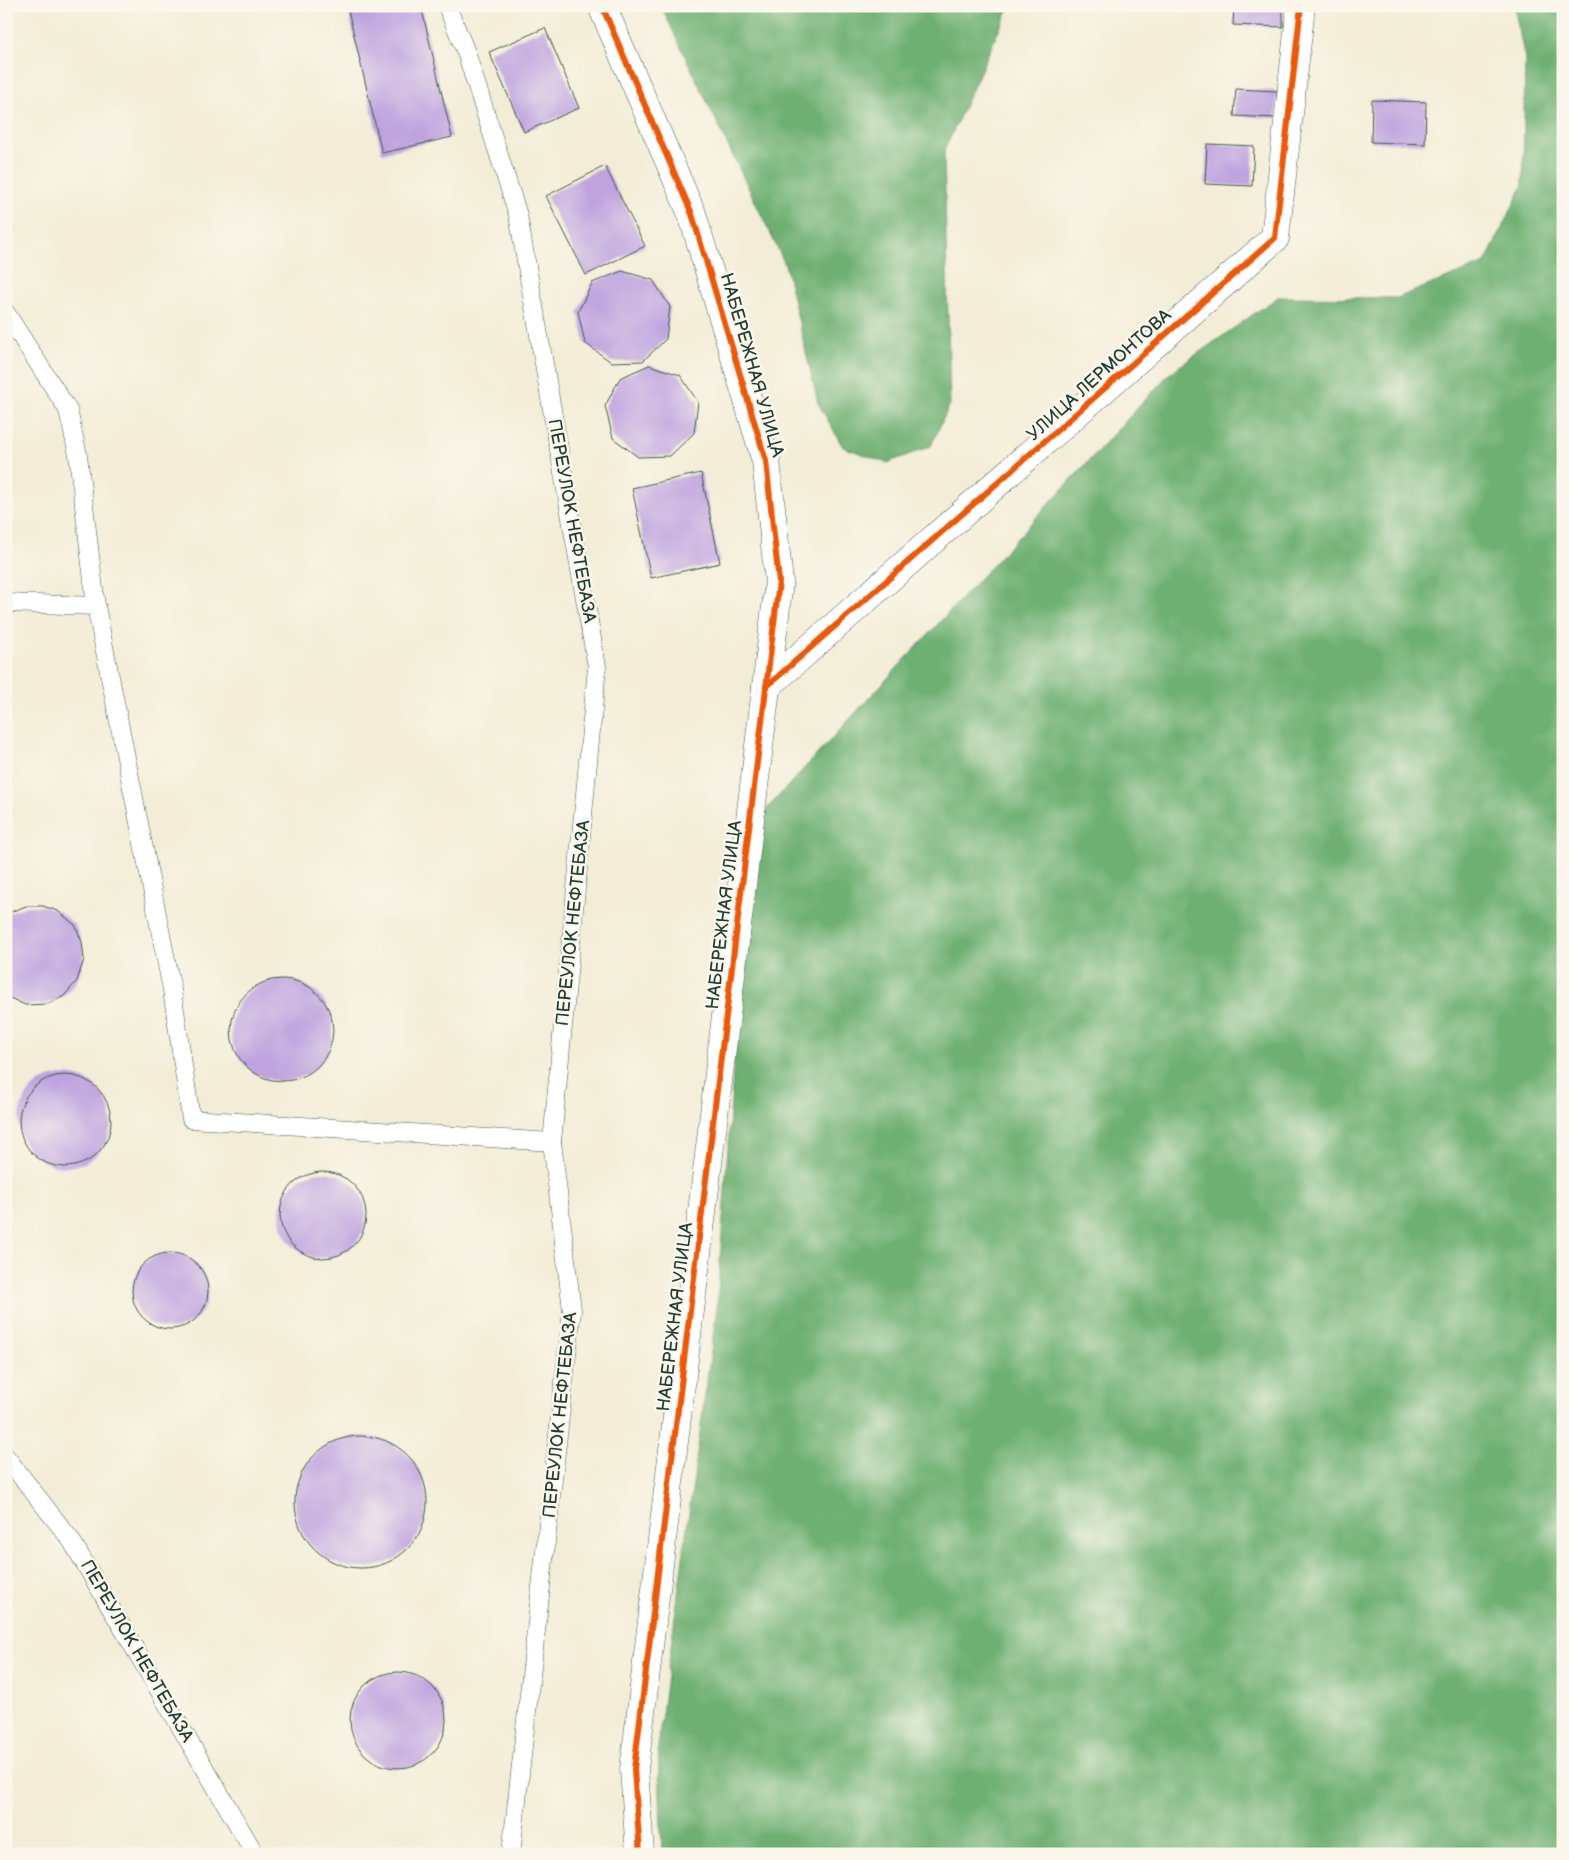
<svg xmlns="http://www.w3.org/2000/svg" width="1569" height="1860" viewBox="0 0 1569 1860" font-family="'Balsamiq Sans',sans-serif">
<rect width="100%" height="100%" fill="#fbf7ec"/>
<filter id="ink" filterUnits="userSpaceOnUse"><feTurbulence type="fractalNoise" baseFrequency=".02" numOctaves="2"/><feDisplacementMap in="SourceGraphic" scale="10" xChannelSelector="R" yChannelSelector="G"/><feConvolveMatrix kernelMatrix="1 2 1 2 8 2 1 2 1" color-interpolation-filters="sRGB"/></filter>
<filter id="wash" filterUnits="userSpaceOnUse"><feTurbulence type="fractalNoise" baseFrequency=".0096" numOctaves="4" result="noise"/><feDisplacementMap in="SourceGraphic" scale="20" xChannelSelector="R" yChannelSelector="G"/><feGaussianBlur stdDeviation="1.12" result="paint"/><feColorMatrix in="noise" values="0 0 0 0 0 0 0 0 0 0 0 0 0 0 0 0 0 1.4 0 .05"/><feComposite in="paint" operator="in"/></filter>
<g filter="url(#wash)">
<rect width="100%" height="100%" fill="#f3edd7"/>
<!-- forest -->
<g fill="#6eb072" stroke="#467653">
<polygon points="661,6 1010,6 944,151 950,404 931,446 887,463 843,447 818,403 785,264"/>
<polygon points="1514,6 1563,6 1563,1854 662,1854 658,1743 717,1306 750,827 1170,373 1278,297 1397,298 1485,263 1523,185 1525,59"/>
</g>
<g id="blocks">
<!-- building -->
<g fill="#bea3df">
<polygon points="347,6 421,6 452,137 382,153"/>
<polygon points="1234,6 1283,6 1283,27 1233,25"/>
<polygon points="545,28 579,108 524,132 489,52"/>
<polygon points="1236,89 1277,91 1276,118 1234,116"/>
<polygon points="1372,100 1426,102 1425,144 1371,142"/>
<polygon points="1207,144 1254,146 1252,186 1205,184"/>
<polygon points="605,166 645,246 586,275 546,196"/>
<polygon points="622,271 653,280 670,307 666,339 643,361 611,362 585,343 578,312 592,283"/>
<polygon points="649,365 680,375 698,402 694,433 670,456 638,457 613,438 605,406 620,378"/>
<polygon points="701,473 720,563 651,578 632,488"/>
<polygon points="26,906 43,906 58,911 75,925 82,942 84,959 77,981 64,996 48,1004 25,1005 6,996 6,914"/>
<circle cx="282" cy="1030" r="51"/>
<circle cx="65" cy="1121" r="46"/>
<circle cx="323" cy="1215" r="43"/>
<circle cx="170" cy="1291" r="38"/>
<circle cx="361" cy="1502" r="66"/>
<circle cx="398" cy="1720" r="48"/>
</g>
</g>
</g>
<g filter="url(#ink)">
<use href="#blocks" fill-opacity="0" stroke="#3f574c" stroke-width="1"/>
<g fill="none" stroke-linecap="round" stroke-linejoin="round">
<!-- service casing -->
<g stroke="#3f574c" stroke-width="19">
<g id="service">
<polyline points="447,6 466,52 518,215 597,667 552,1142 572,1310 511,1854"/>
<polyline points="6,313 68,410 78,455 96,606"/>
<polyline points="6,603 96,606 172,990 191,1119 552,1142"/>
<polyline points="6,1457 71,1540 255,1854"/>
</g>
</g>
<!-- minor casing -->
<g stroke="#3f574c" stroke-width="29">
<g id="minor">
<polyline points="602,6 692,214 766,461 779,582 634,1769 640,1854"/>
<polyline points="766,687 1275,238 1301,6"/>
</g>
</g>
<!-- service -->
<use href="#service" stroke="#fff" stroke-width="18"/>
<!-- minor -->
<use href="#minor" stroke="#fff" stroke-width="28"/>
<!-- cycleway casing -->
<g stroke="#fbf7ec" stroke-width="9">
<g id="cycleway">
<polyline points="602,6 692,214 766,461 779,582 634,1769 640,1854"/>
<polyline points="766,687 1275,238 1301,6"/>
</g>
</g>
<!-- cycleway -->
<use href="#cycleway" stroke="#e8590c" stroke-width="6"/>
</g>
</g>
<g text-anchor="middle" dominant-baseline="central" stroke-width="5" stroke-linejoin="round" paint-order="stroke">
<!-- street labels -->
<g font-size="18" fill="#1f3d34" stroke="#fbf7ec">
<text transform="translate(752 365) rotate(74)">НАБЕРЕЖНАЯ УЛИЦА</text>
<text transform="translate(1099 375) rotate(-42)">УЛИЦА ЛЕРМОНТОВА</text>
<text transform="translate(572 521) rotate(80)">ПЕРЕУЛОК НЕФТЕБАЗА</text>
<text transform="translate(724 915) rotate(-83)">НАБЕРЕЖНАЯ УЛИЦА</text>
<text transform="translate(573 923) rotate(-84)">ПЕРЕУЛОК НЕФТЕБАЗА</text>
<text transform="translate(675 1317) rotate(-83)">НАБЕРЕЖНАЯ УЛИЦА</text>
<text transform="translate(560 1415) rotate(-84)">ПЕРЕУЛОК НЕФТЕБАЗА</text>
<text transform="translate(137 1651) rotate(60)">ПЕРЕУЛОК НЕФТЕБАЗА</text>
</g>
</g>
<!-- margin -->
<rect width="1569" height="1860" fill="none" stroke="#fbf7ec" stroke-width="25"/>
</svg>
